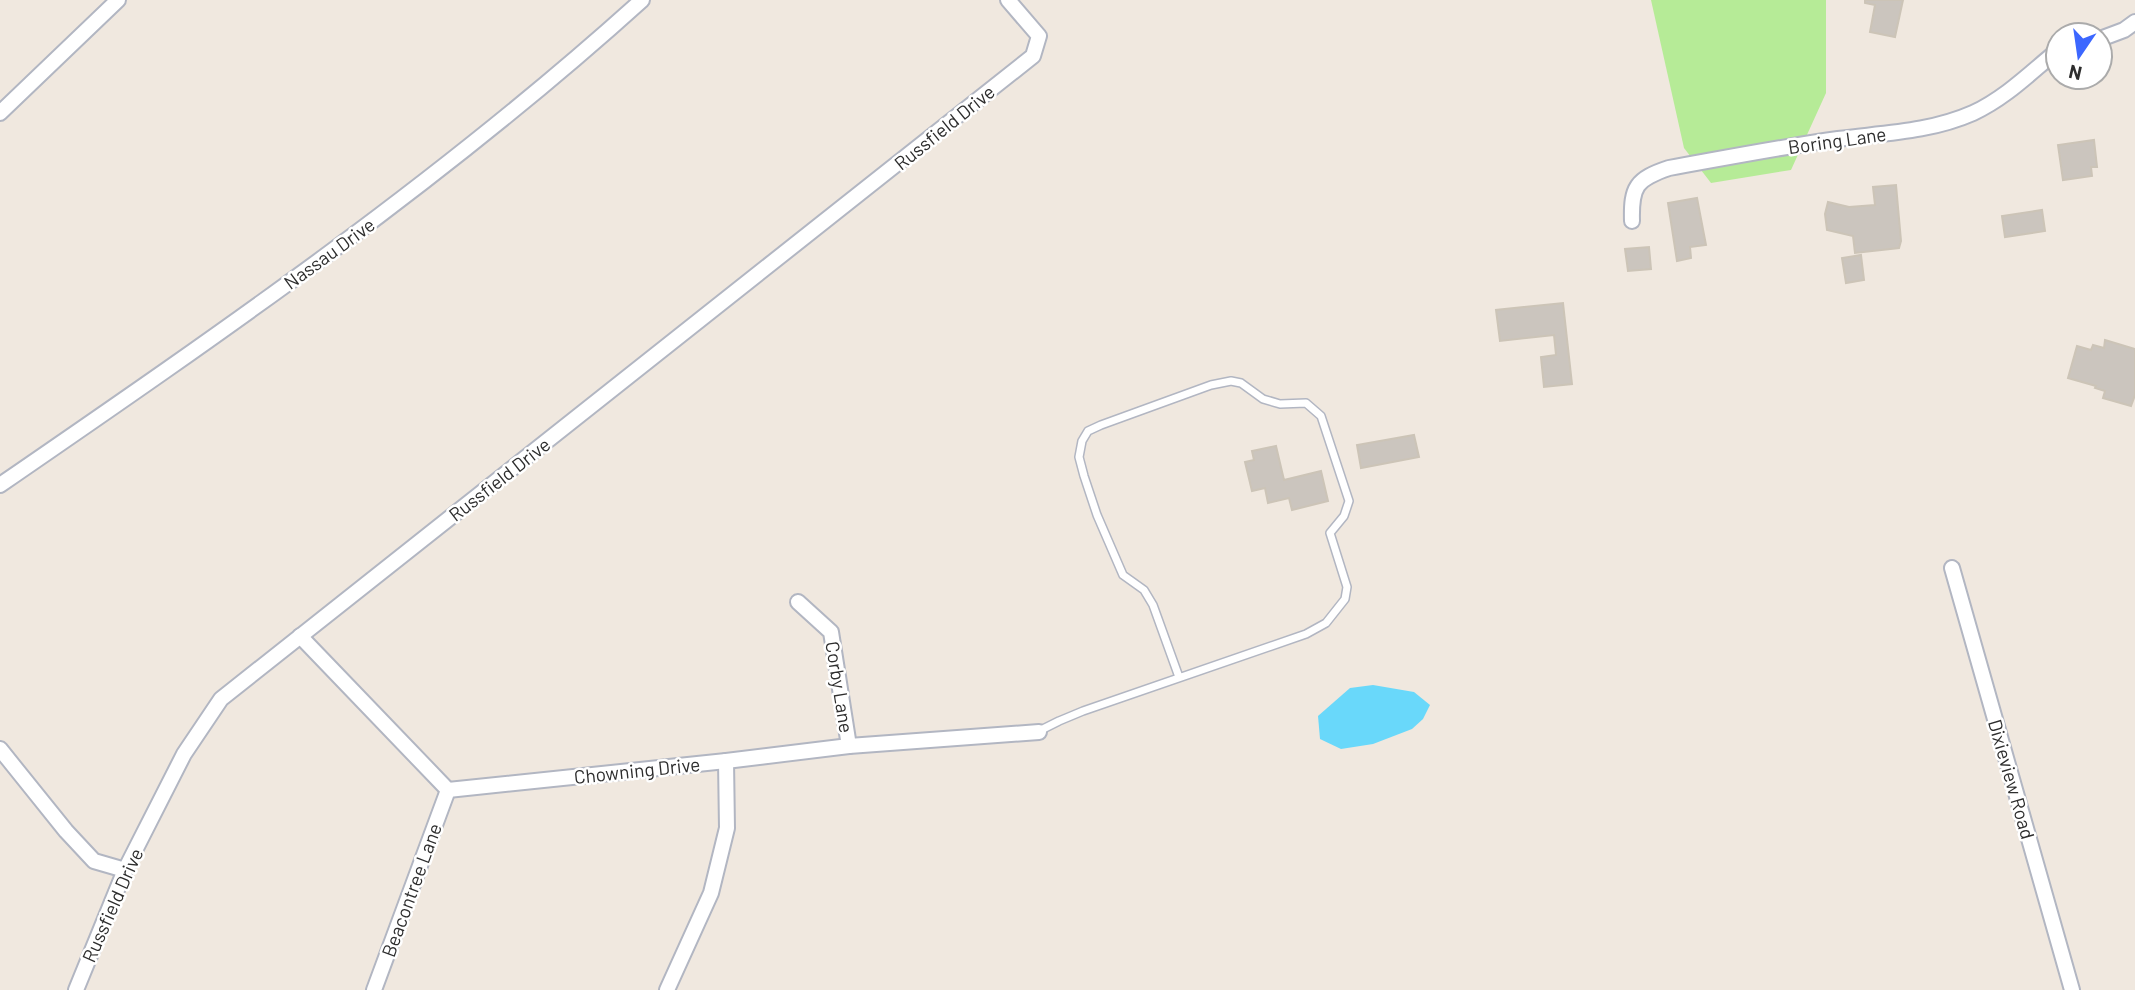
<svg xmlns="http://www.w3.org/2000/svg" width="2135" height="990" viewBox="0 0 2135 990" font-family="Barlow,sans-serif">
<rect width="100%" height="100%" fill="#f0e8df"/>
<!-- green -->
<polygon fill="#b6eb97" points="1651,0 1826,0 1826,93 1791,170 1711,183 1684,148"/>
<!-- water -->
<polygon fill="#69d8fa" points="1373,685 1414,692 1430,705 1423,719 1412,729 1373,744 1341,749 1320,739 1318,716 1350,688"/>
<!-- building -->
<g fill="#cbc5be" stroke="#ccc4b7" stroke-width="2">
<polygon points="1865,0 1903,0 1895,37 1870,32 1875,5 1865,3"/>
<polygon points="2094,140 2097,167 2091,167 2092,176 2063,180 2058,145"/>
<polygon points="1896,185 1901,241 1899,248 1855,253 1853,236 1827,230 1825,214 1828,202 1849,207 1875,205 1873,187"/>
<polygon points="1697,198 1706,245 1690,247 1691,258 1677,261 1668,203"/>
<polygon points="2042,210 2045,231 2005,237 2002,216"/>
<polygon points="1649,247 1651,269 1628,271 1625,249"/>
<polygon points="1861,255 1864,280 1846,283 1842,258"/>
<polygon points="1563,303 1572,384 1544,387 1541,357 1556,355 1554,335 1500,341 1496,310"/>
<polygon points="2105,340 2135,349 2135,395 2131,406 2103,398 2105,391 2095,388 2096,386 2068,378 2077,346 2091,350 2093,345 2104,348"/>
<polygon points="1414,435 1419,457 1361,468 1357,445"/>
<polygon points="1276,446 1284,480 1321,471 1328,501 1292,510 1289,498 1268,503 1265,488 1252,491 1245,462 1254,460 1252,451"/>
</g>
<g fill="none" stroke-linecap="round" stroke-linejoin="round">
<!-- service casing -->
<g stroke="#b2b6c2" stroke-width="10">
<polyline id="service" points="1039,731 1059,721 1083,711 1306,634 1326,623 1345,599 1347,587 1330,533 1344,516 1349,501 1321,416 1306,403 1280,404 1263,399 1241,383 1231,381 1211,385 1101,425 1088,431 1082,441 1079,457 1084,476 1097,515 1123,575 1144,590 1153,605 1179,677"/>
</g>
<!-- minor casing -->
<g stroke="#b2b6c2" stroke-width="18">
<g id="minor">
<polyline points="2100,39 2124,30 2135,22"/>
<polyline points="0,113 118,0"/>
<path d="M1632,221C1631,187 1636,179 1669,168C1725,158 1781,147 1838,139C1884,133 1930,132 1973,113C2003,99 2026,77 2051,56L2058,53"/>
<path d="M0,485C221,333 443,180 642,0"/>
<polyline points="1952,568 2072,990"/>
<polyline points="798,602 831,632 849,746"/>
<polyline points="300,636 448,790 726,761 849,746 1039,732"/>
<polyline points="0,749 66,831 94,861 125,870"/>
<polyline points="76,990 125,870 184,754 221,699 1033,56 1039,36 1008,0"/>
<polyline points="374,990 448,790"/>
<polyline points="667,990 711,893 727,828 726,761"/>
</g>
</g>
<!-- service -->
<use href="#service" stroke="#fff" stroke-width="7"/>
<!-- minor -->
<use href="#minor" stroke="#fff" stroke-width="14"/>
</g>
<g text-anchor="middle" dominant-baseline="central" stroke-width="5" stroke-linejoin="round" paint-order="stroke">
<!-- street labels -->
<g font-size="19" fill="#2d2d2d" stroke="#fff">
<text transform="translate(944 127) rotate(-39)">Russfield Drive</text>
<text transform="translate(1837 140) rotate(-8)">Boring Lane</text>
<text transform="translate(329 253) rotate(-36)">Nassau Drive</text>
<text transform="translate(499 479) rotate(-38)">Russfield Drive</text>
<text transform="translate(840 687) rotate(81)">Corby Lane</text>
<text transform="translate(637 770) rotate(-6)">Chowning Drive</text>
<text transform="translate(2012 779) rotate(74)">Dixieview Road</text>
<text transform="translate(411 890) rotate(-70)">Beacontree Lane</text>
<text transform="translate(112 905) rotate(-66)">Russfield Drive</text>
</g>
</g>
<!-- north arrow -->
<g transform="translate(2079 56) rotate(193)"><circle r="33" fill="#ffffff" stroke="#ababab" stroke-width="2"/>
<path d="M0-5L12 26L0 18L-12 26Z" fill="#3c67ff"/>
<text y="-10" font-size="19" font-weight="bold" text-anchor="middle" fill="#2d2d2d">N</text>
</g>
</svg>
